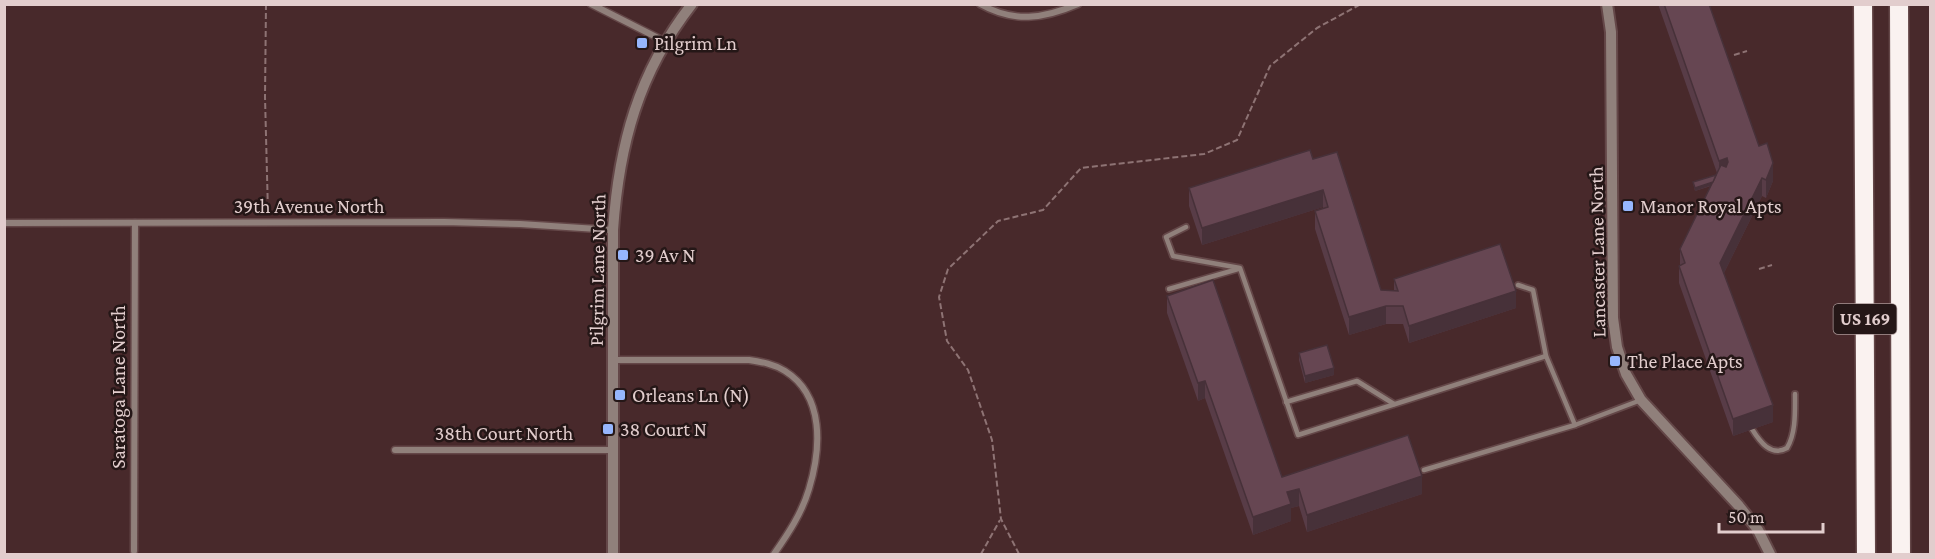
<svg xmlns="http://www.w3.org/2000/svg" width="1935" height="559" viewBox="0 0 1935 559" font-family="'Crimson Pro',serif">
<rect width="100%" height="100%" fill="#48292b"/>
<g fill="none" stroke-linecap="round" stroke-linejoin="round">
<!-- service casing -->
<g stroke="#644748" stroke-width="8">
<g id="service">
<polyline points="1186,227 1166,237 1173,256 1240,268 1298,435 1546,356"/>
<polyline points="1518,285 1533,290 1546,356 1575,425"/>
<polyline points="1169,289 1238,269"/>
<polyline points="1286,402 1357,381 1394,404"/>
<path d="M1752,429C1760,442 1771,457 1787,448C1796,433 1795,412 1795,394"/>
<polyline points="1424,470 1575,425 1641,400"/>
</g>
</g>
<!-- minor casing -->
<g stroke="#644748" stroke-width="9">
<g id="minor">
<polyline points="591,4 666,42"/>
<path d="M980,4C1014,23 1043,19 1078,4"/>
<polyline points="4,223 444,222 520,224 613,230"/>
<path d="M613,360H749C762,362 774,364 785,371C825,396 821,449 809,489C802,513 788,534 774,554"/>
<polyline points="395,450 613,450"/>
<polyline points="134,551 135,223"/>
</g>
</g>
<!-- tertiary casing -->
<g stroke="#644748" stroke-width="14">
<g id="tertiary">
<polyline points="1607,4 1611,32 1613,318 1617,347 1626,374 1641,400 1739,506 1758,530 1770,554"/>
<path d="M613,554V230C619,145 638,73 692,4"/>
</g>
</g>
<!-- motorway casing -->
<g stroke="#644748" stroke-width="21">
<g id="motorway">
<polyline points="1863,4 1866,554"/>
<polyline points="1899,4 1901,554"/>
</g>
</g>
<!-- path -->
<g stroke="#8e7374" stroke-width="2" stroke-dasharray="6 3" stroke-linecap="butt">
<polyline points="266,4 265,97 268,213"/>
<polyline points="1734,55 1747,51"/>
<polyline points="1759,269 1772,265"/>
<polyline points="981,554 1000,520"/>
<polyline points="1019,554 1001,519 992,440 968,370 947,341 939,297 948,269 998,221 1043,210 1081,168 1204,154 1237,140 1270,66 1317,28 1361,4"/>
</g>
<!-- service -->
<use href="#service" stroke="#90807b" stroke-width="4.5"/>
<!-- minor -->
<use href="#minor" stroke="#90807b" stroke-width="6"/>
<!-- tertiary -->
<use href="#tertiary" stroke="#90807b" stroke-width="10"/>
<!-- motorway -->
<use href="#motorway" stroke="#faf2f0" stroke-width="18"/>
</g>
<!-- wall -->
<g fill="#583c47">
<polygon points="1658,4 1709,4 1759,146 1773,181 1766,198 1762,196 1724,273 1773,422 1733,436 1679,283 1679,266 1680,265 1680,249 1711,186 1695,191 1693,182 1716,175 1717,173"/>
<polygon points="1313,159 1381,290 1394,291 1394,279 1516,308 1409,343 1403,324 1386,324 1349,335 1315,229 1315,211 1323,209 1323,207 1202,245 1189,206 1189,188"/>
<polygon points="1167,296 1282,477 1422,494 1307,532 1299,506 1291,508 1291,521 1253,535 1205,398 1198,401 1167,313"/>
<polygon points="1299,353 1334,375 1305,383 1299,360"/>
</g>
<!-- shaded-wall -->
<g fill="#473139">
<polygon points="1727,158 1727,175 1719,178 1719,161"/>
<polygon points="1773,163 1773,181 1766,198 1766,180"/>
<polygon points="1762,178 1762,196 1720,281 1720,263"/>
<polygon points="1721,179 1721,182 1695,191 1695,188"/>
<polygon points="1323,190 1323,207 1202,245 1202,228"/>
<polygon points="1516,291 1516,308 1409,343 1409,326"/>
<polygon points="1386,306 1386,324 1349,335 1349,317"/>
<polygon points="1334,368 1334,375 1305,383 1305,376"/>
<polygon points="1205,381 1205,398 1198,401 1198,383"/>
<polygon points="1773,405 1773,422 1733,436 1733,419"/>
<polygon points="1422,476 1422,494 1307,532 1307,515"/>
<polygon points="1299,489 1299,506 1291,508 1291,521 1253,535 1253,517 1287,492"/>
</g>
<!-- building -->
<g fill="#664652" stroke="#473139" stroke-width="1.5">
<polygon points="1664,4 1709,4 1759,146 1767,143 1773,163 1766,180 1762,178 1720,263 1773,405 1733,419 1679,266 1685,263 1680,249 1721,165 1726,167 1728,162 1727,158 1719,161"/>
<polygon points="1310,150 1313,159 1337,152 1381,290 1398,291 1394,279 1500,244 1516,291 1409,326 1403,306 1386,306 1349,317 1315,211 1328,207 1323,190 1202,228 1189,188"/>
<polygon points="1716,175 1713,182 1695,188 1693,182"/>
<polygon points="1213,280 1282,477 1408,435 1422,476 1307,515 1299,489 1287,492 1291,504 1253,517 1205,381 1198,383 1167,296"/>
<polygon points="1327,345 1334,368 1305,376 1299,353"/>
</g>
<!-- markers -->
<g fill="#96b6fd" stroke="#251717" stroke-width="2">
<rect x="636" y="37" width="12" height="12" rx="3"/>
<rect x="1622" y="200" width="12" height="12" rx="3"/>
<rect x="617" y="249" width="12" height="12" rx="3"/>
<rect x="1609" y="355" width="12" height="12" rx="3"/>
<rect x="614" y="389" width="12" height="12" rx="3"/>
<rect x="602" y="423" width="12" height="12" rx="3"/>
</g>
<g text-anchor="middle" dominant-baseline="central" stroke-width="5" stroke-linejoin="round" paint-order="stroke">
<!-- shield labels -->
<rect fill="#251717" stroke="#a99696" stroke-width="1.5" x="1833.5" y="304" width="63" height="30" rx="4.5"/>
<g font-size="18" font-weight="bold" fill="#e2cdcd">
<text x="1865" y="319">US 169</text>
</g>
<!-- poi labels -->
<g font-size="20" fill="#e2cdcd" stroke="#251717" text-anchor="start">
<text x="654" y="43">Pilgrim Ln</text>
<text x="1640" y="206">Manor Royal Apts</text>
<text x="635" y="255">39 Av N</text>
<text x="1627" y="361">The Place Apts</text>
<text x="632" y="395">Orleans Ln (N)</text>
<text x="620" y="429">38 Court N</text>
</g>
<!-- street labels -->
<g font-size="20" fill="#e2cdcd" stroke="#251717">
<text x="309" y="206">39th Avenue North</text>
<text transform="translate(1597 252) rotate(-91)">Lancaster Lane North</text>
<text transform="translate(597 270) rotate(-89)">Pilgrim Lane North</text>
<text transform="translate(118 387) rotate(-90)">Saratoga Lane North</text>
<text x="504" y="433">38th Court North</text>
</g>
</g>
<!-- border -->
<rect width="1935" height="559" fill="none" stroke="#e2cdcd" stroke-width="12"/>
<!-- scale -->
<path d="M1719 523v9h104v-9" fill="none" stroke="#e2cdcd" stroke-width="3"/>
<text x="1728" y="523" font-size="18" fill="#e2cdcd" stroke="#251717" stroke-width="4.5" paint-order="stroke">50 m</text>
</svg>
